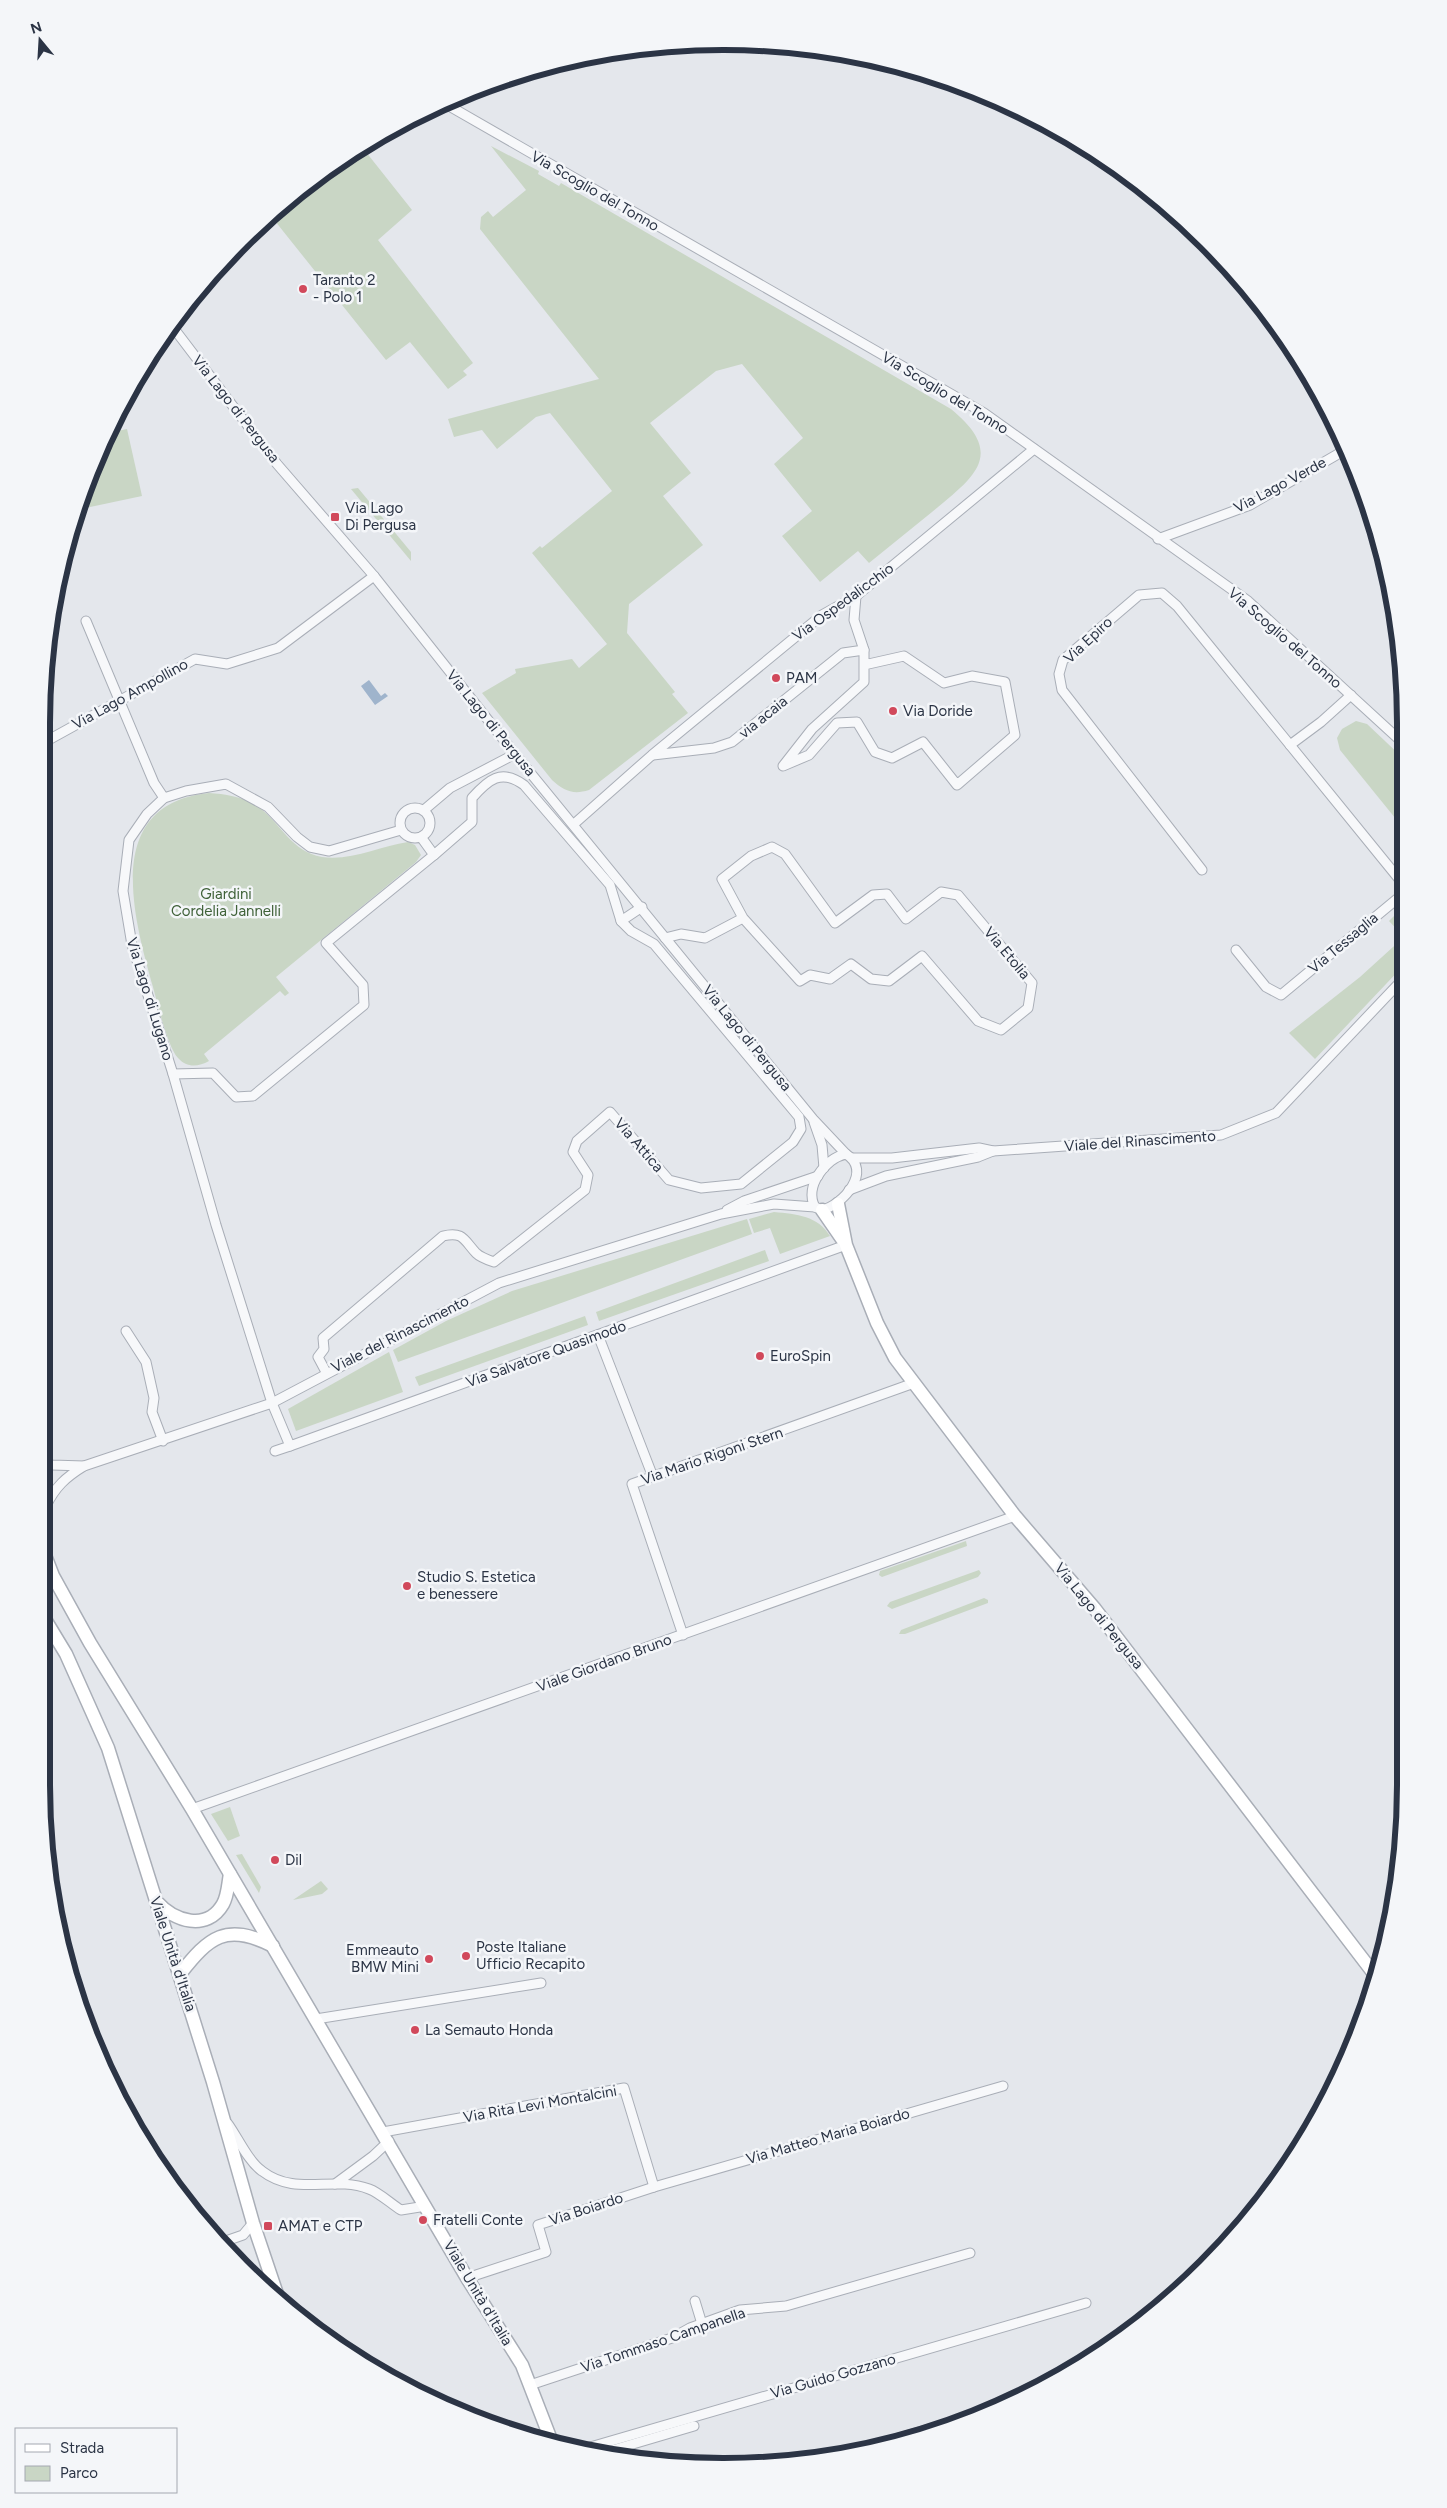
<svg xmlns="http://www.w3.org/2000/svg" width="1447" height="2508" viewBox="0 0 1447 2508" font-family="Figtree,sans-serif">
<rect width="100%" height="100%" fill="#e4e7ec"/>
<!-- green -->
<g fill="#c9d6c5">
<path d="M491,146L539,171L538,174L559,186L561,183L951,409C1007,455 974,477 932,512C911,529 890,546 869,563L858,551L820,582L782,536L812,511L774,464L803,438L742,364L716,371L650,423L691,473L663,496L703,545L629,604L627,633L675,692L672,694L688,713L589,790C573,795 564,791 552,780L482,693L516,673L515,669L572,659L579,668L607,644L532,553L540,546L542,548L612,491L550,413L536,417L497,449L482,430L454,437L448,419L599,379L480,229L481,217L488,211L493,217L526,190Z"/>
<polygon points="362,147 412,210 378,240 473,363 463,371 467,375 448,389 410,342 386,360 271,216 344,156"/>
<polygon points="127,429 142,496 76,510 113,432"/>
<polygon points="358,488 411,552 411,561 351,489"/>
<polygon points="1356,721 1367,724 1404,759 1404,829 1340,750 1337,738 1342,729"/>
<path d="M209,793C226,794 245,797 260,808C281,824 292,852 322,857C352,861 380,846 408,842L415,845L421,855L416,862L276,977L289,993L285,996L280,991L204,1054L209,1061C198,1067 187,1068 178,1058C168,1048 157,1002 153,987C133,916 102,804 209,793Z"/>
<polygon points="1404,906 1404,937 1389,921"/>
<polygon points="1404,937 1404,965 1315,1059 1289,1033 1360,977"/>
<path d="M774,1212C797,1214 818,1216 830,1236L780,1254L770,1228L754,1233L749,1219Z"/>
<polygon points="747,1219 752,1234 398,1362 393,1350 446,1321 512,1291"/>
<polygon points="765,1250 769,1261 599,1321 596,1312"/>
<polygon points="585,1316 588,1325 419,1386 415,1377"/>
<polygon points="389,1352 403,1392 296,1431 288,1409"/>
<polygon points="966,1541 967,1546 882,1577 879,1575 880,1571"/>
<polygon points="979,1570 981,1573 978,1577 892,1609 887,1606 890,1602"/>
<polygon points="984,1598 988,1600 988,1603 905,1634 899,1634 901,1630"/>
<polygon points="230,1807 240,1836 228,1841 211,1814"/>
<polygon points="242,1854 261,1887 259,1893 236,1855"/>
<polygon points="321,1881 328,1889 322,1894 293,1900"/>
</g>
<!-- water -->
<polygon fill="#9fb4cc" points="369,680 381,696 385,693 388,696 375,705 361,686"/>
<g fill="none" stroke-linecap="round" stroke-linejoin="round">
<!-- street casing -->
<g stroke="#a9aeb7" stroke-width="11">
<g id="street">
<polyline points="444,103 984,413 1248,601 1404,744"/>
<polyline points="172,326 277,464 374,576 515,754 813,1119 846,1154"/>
<polyline points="1342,452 1359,480"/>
<polyline points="1158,539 1250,505 1345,450"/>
<polyline points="856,596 854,620 864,650 864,682 812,729 783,766 809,755 837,723 857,722 875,752 892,758 923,742 957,785 1015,735 1005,682 972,676 944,683 904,656 864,665"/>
<polyline points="86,621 154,783 164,798"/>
<polyline points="43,743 195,659 227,664 278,648 374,576"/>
<polyline points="1290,745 1321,722 1351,695"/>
<polyline points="653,755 714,748 732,742 843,653 864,650"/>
<circle cx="415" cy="823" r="15"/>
<polyline points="424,810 450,788 515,754"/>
<polyline points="574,824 652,755 822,615 856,596 1034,449"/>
<polyline points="401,830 329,851 310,847 297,837 268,807 226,784 186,791 164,798 147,814 129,840 123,891 132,945 173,1074 216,1225 272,1403 290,1446 846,1245"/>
<polyline points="1202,870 1062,690 1059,674 1063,660 1139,595 1162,593 1177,606 1399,879 1403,894 1281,995 1266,987 1236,950"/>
<polyline points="621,921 642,907"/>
<polyline points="665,938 681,934 705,938 743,918 800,981 810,975 830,979 851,964 871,979 889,981 922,956 978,1021 1001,1030 1028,1008 1032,983 958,895 941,892 906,919 887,894 873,895 835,923 785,854 772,847 751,856 722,879 743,918"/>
<polyline points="173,1074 213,1073 236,1097 253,1096 364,1005 363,985 326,943 434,855 421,837"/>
<polyline points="814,1122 822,1145 824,1168"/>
<path d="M846,1154C873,1171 843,1205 822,1210L815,1207C804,1187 825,1158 846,1154Z"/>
<polyline points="853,1158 892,1158 979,1148 993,1151 1221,1135 1276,1113 1404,978"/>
<polyline points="849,1190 886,1176 978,1157 993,1151"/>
<polyline points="727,1210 744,1201 818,1176"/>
<polyline points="126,1331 146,1362 154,1398 152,1412 163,1441"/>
<polyline points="598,1335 653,1477"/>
<path d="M326,1372L318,1357L324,1349L323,1338L443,1236C463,1231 464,1240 476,1253C480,1257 488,1260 494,1262L585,1190L588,1175L573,1152L577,1141L610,1112L669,1180L701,1188L741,1184L793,1142L801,1129L799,1117L654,944L631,931L621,921L610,885L524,785C501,768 488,780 472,798V822L434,855"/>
<polyline points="275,1451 290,1446"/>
<polyline points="46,1463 52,1465 84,1466"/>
<path d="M46,1506C55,1487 66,1477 84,1466L272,1403L499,1283L721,1214L774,1204L815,1207"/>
<polyline points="683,1635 632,1484 914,1383"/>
<polyline points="192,1809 1015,1516"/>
<polyline points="316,2019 541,1983"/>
<path d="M228,2124C238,2138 248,2161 262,2171C296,2197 332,2175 369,2189C380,2193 391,2204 401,2210L426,2206"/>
<polyline points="383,2132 624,2088 654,2187"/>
<polyline points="335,2184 373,2156 389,2141"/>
<polyline points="220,2243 243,2235 253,2223"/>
<polyline points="467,2278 546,2252 538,2225 654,2187 1003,2086"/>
<polyline points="695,2301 702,2324"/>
<polyline points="530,2385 672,2338 690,2328 740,2310 786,2306 970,2253"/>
<polyline points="580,2450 1086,2303"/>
<polyline points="599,2454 694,2426"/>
</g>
</g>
<!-- secondary casing -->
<g stroke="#a9aeb7" stroke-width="15">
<g id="secondary">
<polyline points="838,1204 846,1245 877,1323 895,1358 1015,1516 1095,1609 1375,1975"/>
<polyline points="822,1210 842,1239"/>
<polyline points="46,1558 53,1576 90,1643 192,1809 467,2278 522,2365 553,2445"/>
<polyline points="46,1621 66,1654 108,1748 213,2082 253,2223 278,2297"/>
<path d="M157,1902C174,1921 207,1932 223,1904C228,1895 228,1884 230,1874"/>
<path d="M180,1974C209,1937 226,1922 273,1946"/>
<polyline points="849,2455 970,2419"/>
</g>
</g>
<!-- street -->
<use href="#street" stroke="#f7f8fa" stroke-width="9"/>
<!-- secondary -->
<use href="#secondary" stroke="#fff" stroke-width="12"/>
</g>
<!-- markers -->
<g fill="#d1495b" stroke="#f4f6f9" stroke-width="2">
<circle cx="303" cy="289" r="5"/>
<rect x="330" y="512" width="10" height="10" rx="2.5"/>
<circle cx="776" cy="678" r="5"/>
<circle cx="893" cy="711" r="5"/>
<circle cx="760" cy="1356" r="5"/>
<circle cx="407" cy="1586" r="5"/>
<circle cx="275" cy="1860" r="5"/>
<circle cx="466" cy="1956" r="5"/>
<circle cx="429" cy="1959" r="5"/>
<circle cx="415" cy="2030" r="5"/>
<circle cx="423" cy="2220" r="5"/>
<rect x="263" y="2221" width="10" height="10" rx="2.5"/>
</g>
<g text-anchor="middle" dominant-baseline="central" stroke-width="5" stroke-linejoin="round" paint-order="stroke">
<!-- street labels -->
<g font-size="15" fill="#2b3445" stroke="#f4f6f9">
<text transform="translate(595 191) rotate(30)">Via Scoglio del Tonno</text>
<text transform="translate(945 393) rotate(31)">Via Scoglio del Tonno</text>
<text transform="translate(236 409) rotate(52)">Via Lago di Pergusa</text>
<text transform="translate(1280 485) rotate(-28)">Via Lago Verde</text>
<text transform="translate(843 602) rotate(-36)">Via Ospedalicchio</text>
<text transform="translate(1285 638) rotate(41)">Via Scoglio del Tonno</text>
<text transform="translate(1088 640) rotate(-43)">Via Epiro</text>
<text transform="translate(130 694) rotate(-29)">Via Lago Ampollino</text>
<text transform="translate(763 717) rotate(-39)">via acaia</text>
<text transform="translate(491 723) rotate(51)">Via Lago di Pergusa</text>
<text transform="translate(1343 943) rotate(-40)">Via Tessaglia</text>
<text transform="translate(1007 953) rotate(50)">Via Etolia</text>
<text transform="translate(150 999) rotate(73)">Via Lago di Lugano</text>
<text transform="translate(747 1038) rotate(51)">Via Lago di Pergusa</text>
<text transform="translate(1140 1141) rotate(-4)">Viale del Rinascimento</text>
<text transform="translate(639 1145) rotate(49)">Via Attica</text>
<text transform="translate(400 1334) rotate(-27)">Viale del Rinascimento</text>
<text transform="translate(546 1354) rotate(-20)">Via Salvatore Quasìmodo</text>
<text transform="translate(712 1456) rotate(-19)">Via Mario Rigoni Stern</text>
<text transform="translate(1099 1616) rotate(51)">Via Lago di Pergusa</text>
<text transform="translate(604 1663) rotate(-20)">Viale Giordano Bruno</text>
<text transform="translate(173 1954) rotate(72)">Viale Unità d'Italia</text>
<text transform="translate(540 2104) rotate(-10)">Via Rita Levi Montalcini</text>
<text transform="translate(828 2136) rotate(-16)">Via Matteo Maria Boiardo</text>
<text transform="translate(586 2209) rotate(-18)">Via Boiardo</text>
<text transform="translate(478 2293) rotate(59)">Viale Unità d'Italia</text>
<text transform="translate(663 2340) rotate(-19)">Via Tommaso Campanella</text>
<text transform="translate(833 2376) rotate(-16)">Via Guido Gozzano</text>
</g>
<!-- poi labels -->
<g font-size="15" fill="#2b3445" stroke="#f4f6f9" text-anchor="start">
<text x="313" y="280">Taranto 2<tspan x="313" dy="17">- Polo 1</tspan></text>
<text x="345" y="508">Via Lago<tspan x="345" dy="17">Di Pergusa</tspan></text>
<text x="786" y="678">PAM</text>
<text x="903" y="711">Via Doride</text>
<text x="770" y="1356">EuroSpin</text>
<text x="417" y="1577">Studio S. Estetica<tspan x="417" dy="17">e benessere</tspan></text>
<text x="285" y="1860">Dil</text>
<text x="476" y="1947">Poste Italiane<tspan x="476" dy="17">Ufficio Recapito</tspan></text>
<text x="419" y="1950" text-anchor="end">Emmeauto<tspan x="419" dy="17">BMW Mini</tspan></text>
<text x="425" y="2030">La Semauto Honda</text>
<text x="433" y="2220">Fratelli Conte</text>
<text x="278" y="2226">AMAT e CTP</text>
</g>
<!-- park labels -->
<g font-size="15" fill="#3f6138" stroke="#f4f6f9">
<text x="226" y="894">Giardini<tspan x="226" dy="17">Cordelia Jannelli</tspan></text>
</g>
</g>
<!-- crop -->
<path d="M0 0H1447V2508H0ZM723 50H724A673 673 0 0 1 1397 723V1785A673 673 0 0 1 724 2458H723A673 673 0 0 1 50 1785V723A673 673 0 0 1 723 50Z" fill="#f4f6f9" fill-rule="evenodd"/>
<path fill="none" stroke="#2b3445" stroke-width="6" d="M723 50H724A673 673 0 0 1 1397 723V1785A673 673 0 0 1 724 2458H723A673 673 0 0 1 50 1785V723A673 673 0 0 1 723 50Z"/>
<!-- legend -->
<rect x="15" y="2428" width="162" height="65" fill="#f4f6f9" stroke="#a4a8b1"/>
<rect x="25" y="2444" width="25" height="8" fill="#ffffff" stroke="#a4a8b1"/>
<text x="60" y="2453" font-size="15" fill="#2b3445">Strada</text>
<rect x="25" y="2466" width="25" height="15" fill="#c9d6c5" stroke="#a4a8b1"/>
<text x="60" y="2478" font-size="15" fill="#2b3445">Parco</text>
<!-- north arrow -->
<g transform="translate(40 40) rotate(342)" stroke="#f4f6f9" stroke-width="4" paint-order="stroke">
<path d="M0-4L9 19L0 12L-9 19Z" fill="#2b3445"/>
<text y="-8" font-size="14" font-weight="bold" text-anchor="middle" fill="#2b3445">N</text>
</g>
</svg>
